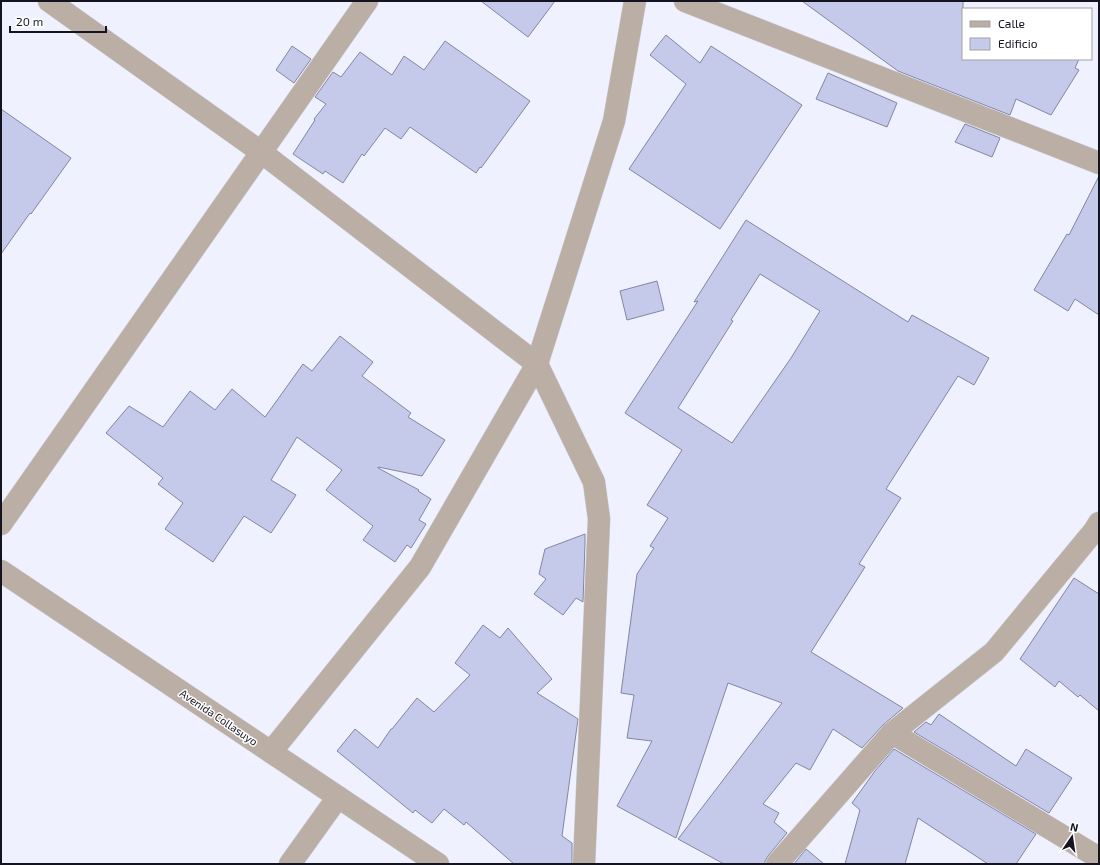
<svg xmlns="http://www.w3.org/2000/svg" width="1100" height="865" viewBox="0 0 1100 865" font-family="'Exo 2',sans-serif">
<rect width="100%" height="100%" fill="#eff1fe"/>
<!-- building -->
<g fill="#c5caea" stroke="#8286a3" fill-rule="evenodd">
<polygon points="481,1 555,1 528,37"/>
<polygon points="802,1 963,1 963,59 1079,59 1075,68 1079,70 1051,115 1016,99 1010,115 898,71"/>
<polygon points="666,35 700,63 711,46 802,105 720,229 629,169 686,84 650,55"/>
<polygon points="445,41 530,101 481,168 480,167 476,173 410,127 401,139 385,128 364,156 362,154 343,183 325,171 323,174 293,154 315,120 314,119 326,104 315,97 333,72 341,77 360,52 392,75 404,56 424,70"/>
<polygon points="292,46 311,59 294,83 276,70"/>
<polygon points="828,73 897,103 887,127 816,99"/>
<polygon points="1,109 71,158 31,214 30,213 1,254"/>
<polygon points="965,124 1000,138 992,157 955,142"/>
<polygon points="1099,176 1099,315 1075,299 1068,311 1034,290 1067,234 1069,235"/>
<path d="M746,220L908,322L912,315L989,358L974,385L958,376L886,489L901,498L859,564L865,567L811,652L903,708L883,725L862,748L833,729L810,770L796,763L763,804L779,813L774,822L787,833L768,856L765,861V864H724L678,839L782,703L728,683L676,838L617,806L652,741L627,738L634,695L621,693L637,574L654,548L650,546L668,518L647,505L682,450L625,413L698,301L694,302ZM760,274L820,311L791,358L732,443L678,408L733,321L731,320Z"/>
<polygon points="657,281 664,310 627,320 620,291"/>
<polygon points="340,336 373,362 362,376 411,413 408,417 445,440 422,476 378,467 378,468 419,490 418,491 431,499 419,520 426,524 411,548 407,545 395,562 363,540 373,526 326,490 342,470 297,437 271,480 296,495 271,533 244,516 213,562 165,529 183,503 158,484 163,478 106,433 129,406 163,427 190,391 215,410 232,389 265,417 303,364 312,371"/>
<polygon points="585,534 585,543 583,602 576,598 563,615 534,594 546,579 539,574 545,549"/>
<polygon points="1074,578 1099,594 1099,711 1080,695 1078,697 1059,681 1055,687 1020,659"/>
<polygon points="483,625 500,638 508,628 552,679 537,693 578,719 562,836 572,843 572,864 514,864 466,822 464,825 444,809 432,823 415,810 413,813 337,751 355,729 378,748 391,729 392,729 417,698 434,712 470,675 455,663"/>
<polygon points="939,714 1016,766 1026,749 1072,778 1049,813 914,732 926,722 931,725"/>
<polygon points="894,749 1036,834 1016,864 988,864 918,818 905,864 845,864 860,810 852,803 875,771"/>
<polygon points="806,849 824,864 794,864"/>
</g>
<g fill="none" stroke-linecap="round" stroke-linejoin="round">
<!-- minor casing -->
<g stroke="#ccceda" stroke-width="23">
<g id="minor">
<polyline points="49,1 261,152 537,364 594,482 599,519 584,864"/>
<polyline points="685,1 1099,163"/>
<polyline points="1,524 367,1"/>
<polyline points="1,571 438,864"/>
<polyline points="892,733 1099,858"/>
<polyline points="271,752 420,567 537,364 614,121 635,1"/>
<polyline points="290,864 338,797"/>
<polyline points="777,864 892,733 994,652 1094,531 1099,523"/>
</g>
</g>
<!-- minor -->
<use href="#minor" stroke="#bbafa5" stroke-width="22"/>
</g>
<g text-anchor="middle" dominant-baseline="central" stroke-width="3" stroke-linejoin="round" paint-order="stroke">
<!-- street labels -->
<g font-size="11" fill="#131420" stroke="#fff">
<text transform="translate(219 717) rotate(34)">Avenida Collasuyo</text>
</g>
</g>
<!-- border -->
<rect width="1100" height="865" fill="none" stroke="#131420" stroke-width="4"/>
<!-- legend -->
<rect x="962" y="8" width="130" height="52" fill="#ffffff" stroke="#a1a1a6"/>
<rect x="970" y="21" width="20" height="6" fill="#bbafa5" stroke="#a1a1a6"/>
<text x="998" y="28" font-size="12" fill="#131420">Calle</text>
<rect x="970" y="38" width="20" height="12" fill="#c5caea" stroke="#a1a1a6"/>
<text x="998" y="48" font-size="12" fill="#131420">Edificio</text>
<!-- north arrow -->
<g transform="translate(1072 837) rotate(13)" stroke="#ffffff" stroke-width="3" paint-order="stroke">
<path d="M0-3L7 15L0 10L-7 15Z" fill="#131420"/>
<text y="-6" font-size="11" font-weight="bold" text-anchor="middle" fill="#131420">N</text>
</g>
<!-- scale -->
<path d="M10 26v6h96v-6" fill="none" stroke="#131420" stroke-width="2"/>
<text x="16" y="26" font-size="12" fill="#131420" stroke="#ffffff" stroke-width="3" paint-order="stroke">20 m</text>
</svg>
